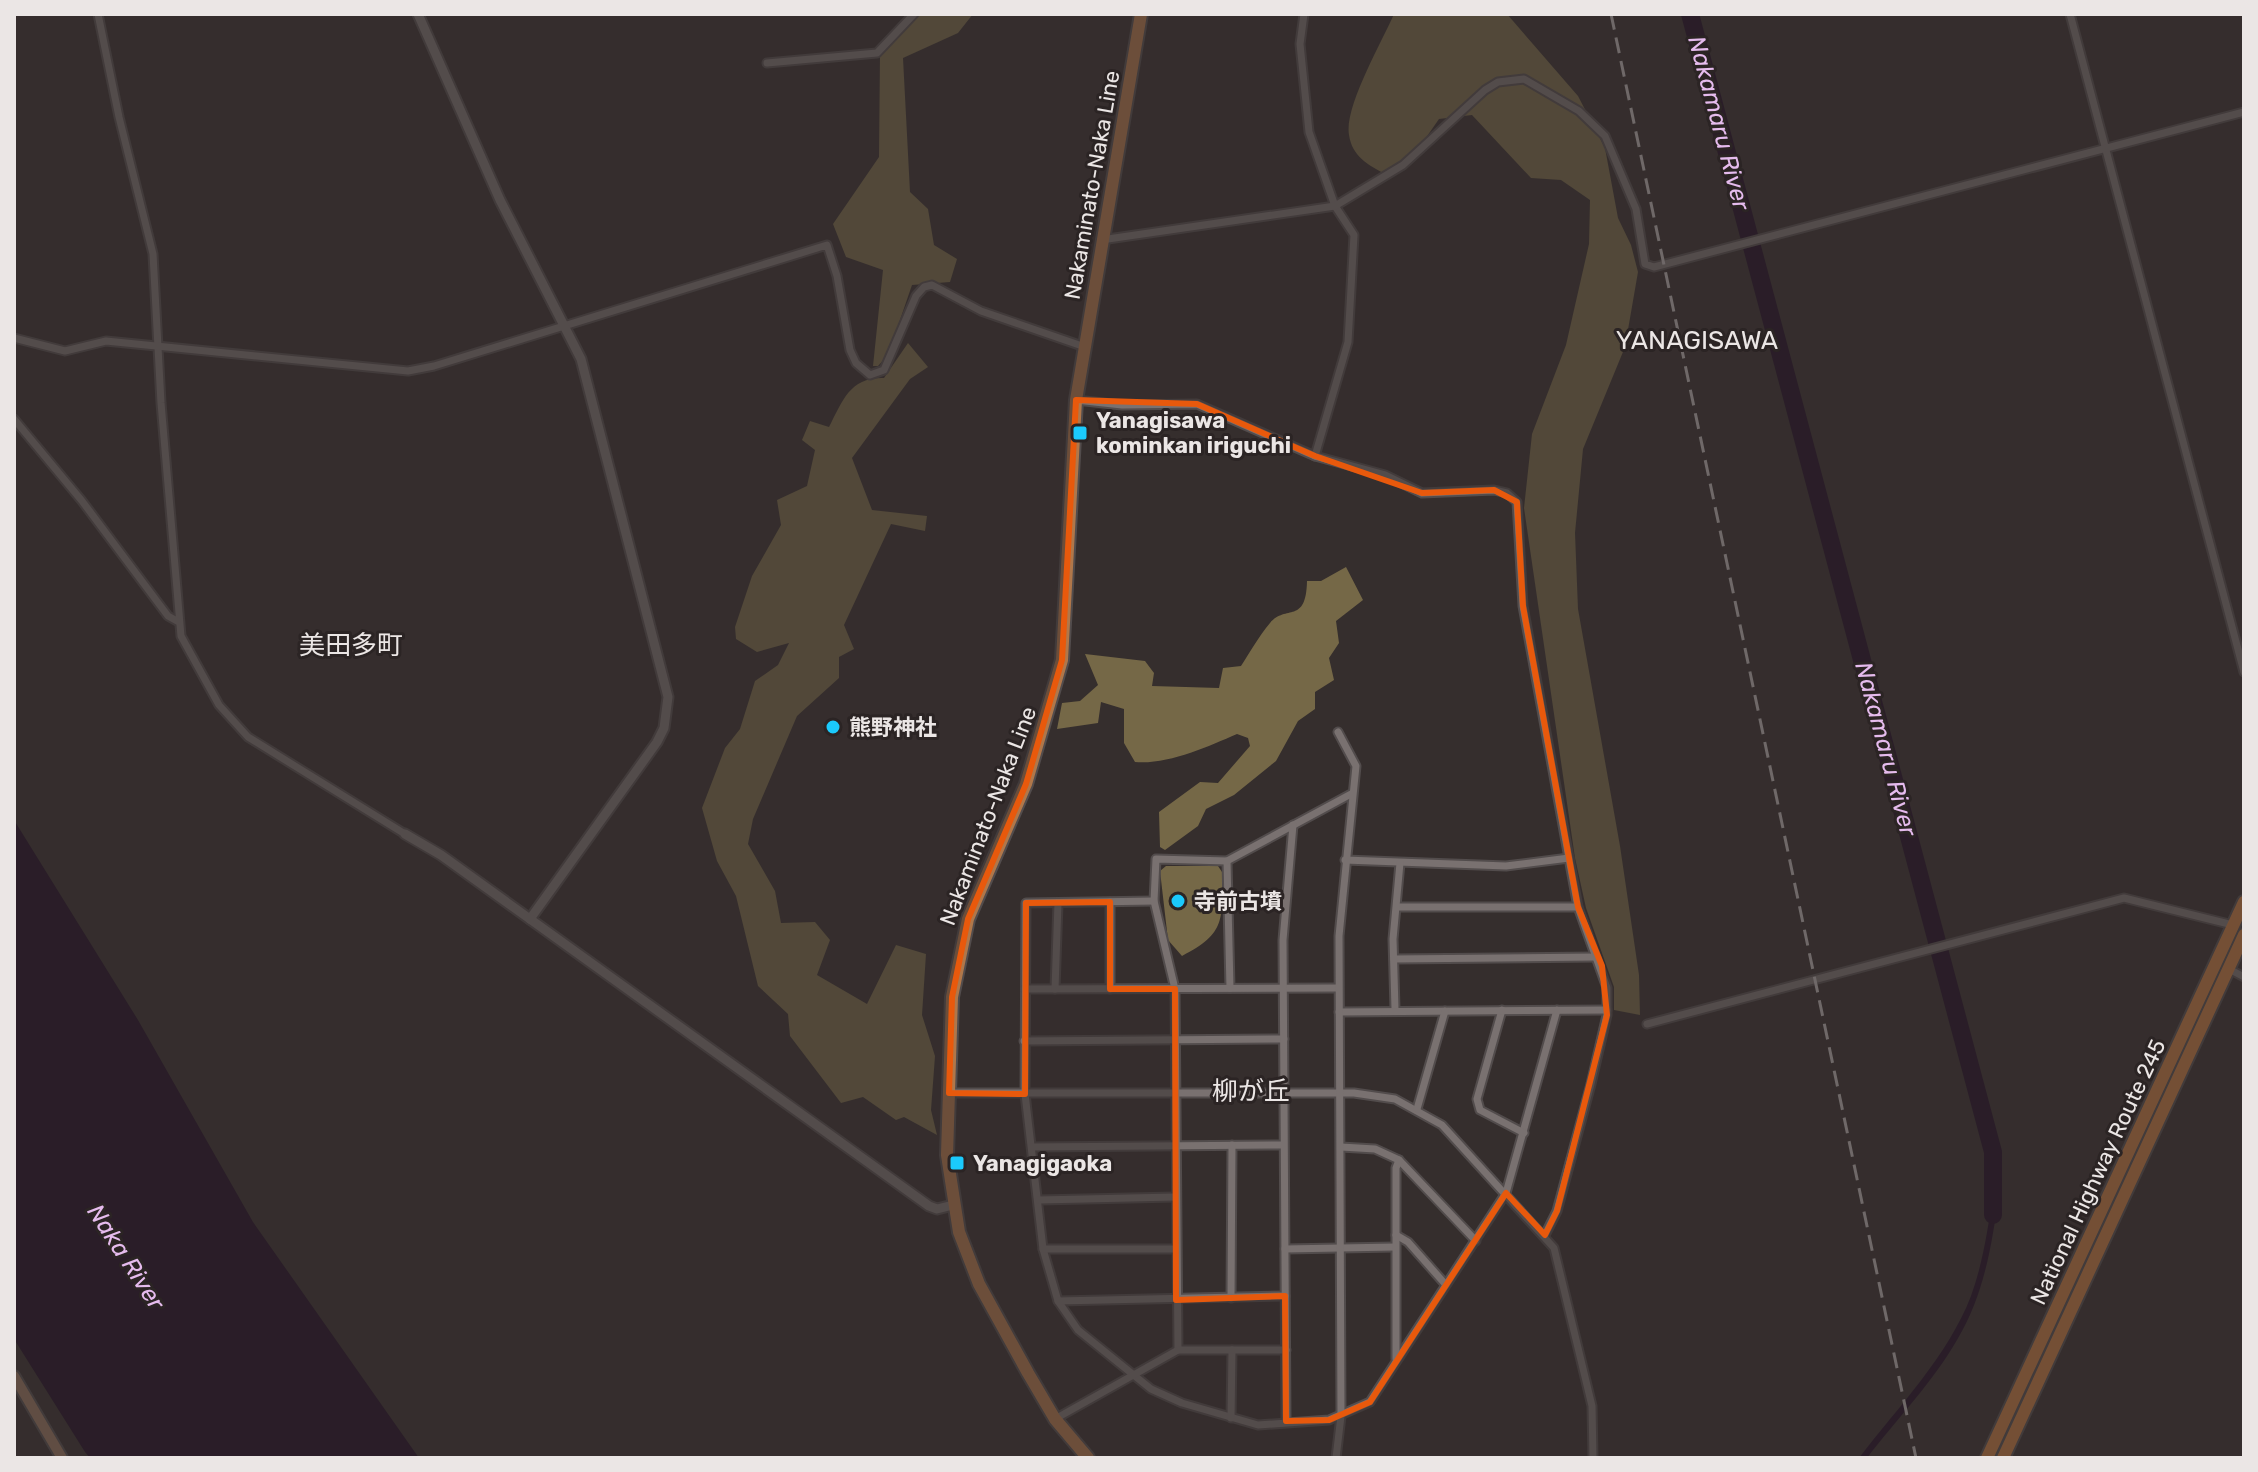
<svg xmlns="http://www.w3.org/2000/svg" width="2258" height="1472" viewBox="0 0 2258 1472" font-family="Rubik,'Noto Sans JP',sans-serif">
<rect width="100%" height="100%" fill="#352e2d"/>
<!-- forest -->
<g fill="#756847">
<polygon points="916,14 973,14 958,33 903,58 910,192 928,209 934,245 957,259 950,282 912,285 888,355 878,366 873,366 883,270 846,257 833,224 879,157 880,54"/>
<path d="M1394,14H1507L1578,96L1605,148L1618,218L1631,245L1638,272L1625,347L1583,449L1575,533L1578,609L1620,846L1639,975L1640,1015L1614,1010V987L1586,908L1575,858L1524,508L1532,434L1566,345L1589,244L1590,200L1561,180L1531,178L1472,115L1439,119L1421,145L1385,174C1368,165 1352,156 1349,135C1344,107 1382,42 1394,14Z"/>
<path d="M908,343L928,367L910,379L852,458L872,510L927,516L925,531L891,524L844,625L854,649L839,657V678L797,716L753,819L748,844L775,891L781,923L815,922L830,940L817,975L867,1004L896,945L926,954L922,1015L935,1056L931,1110L937,1135L904,1117L896,1120L863,1097L841,1103L790,1036L788,1014L758,986L736,896L717,861L702,808L725,748L740,729L755,681L778,665L789,643L757,652L736,639L735,627L752,576L781,525L777,500L807,486L815,450L802,440L810,421L829,427C843,400 850,377 884,378Z"/>
<path d="M1346,567L1363,600L1336,621L1339,643L1329,658L1334,680L1315,692V709L1298,721L1276,761L1234,795L1206,809L1198,826L1165,850L1160,847L1159,812L1200,782L1218,783L1250,746L1248,738L1237,734C1207,747 1167,765 1135,762L1124,743V709L1101,702L1098,723L1057,729L1062,703L1080,701L1098,685L1085,654L1145,661L1154,673L1152,686L1219,688L1223,668L1241,666C1250,652 1259,636 1270,623C1286,604 1306,625 1307,581H1321Z"/>
<path d="M1166,866H1218L1222,872C1222,919 1227,933 1182,956L1168,940L1160,871Z"/>
</g>
<!-- water -->
<g fill="#1e0b22">
<polygon points="14,820 138,1020 253,1222 419,1458 90,1458 85,1452 14,1339"/>
<path d="M1999,1193C1992,1245 1984,1295 1957,1340C1933,1382 1896,1420 1867,1458H1859C1898,1407 1948,1356 1971,1296C1983,1263 1988,1228 1993,1194Z"/>
</g>
<g fill="none" stroke-linecap="round" stroke-linejoin="round">
<!-- river -->
<polyline stroke="#1e0b22" stroke-width="18" points="1690,14 1993,1152 1993,1215"/>
<!-- minor casing -->
<g stroke="#524c4c" stroke-width="11">
<g id="minor">
<polyline points="98,14 119,117 153,254 161,403 181,636 219,705 248,737 405,834"/>
<polyline points="1304,14 1300,44 1309,132 1335,206 1354,235 1348,342 1315,456"/>
<polyline points="2070,14 2244,672"/>
<polyline points="767,63 877,53 914,14"/>
<polyline points="1101,240 1335,206 1403,165 1485,90 1498,82 1524,79 1579,111 1605,136 1636,209 1645,264 1654,267 2244,112"/>
<polyline points="14,338 65,351 106,341 408,371 434,366 827,245 837,276 850,350 856,363 870,375 884,370 916,296 924,287 932,285 981,311 1085,347"/>
<polyline points="1076,400 1122,405 1197,404 1315,456 1385,475 1422,493 1494,490 1507,493 1517,502 1523,606 1569,858 1578,907 1607,988 1607,1015 1591,1084 1557,1211 1545,1235"/>
<polyline points="14,419 82,501 168,616 177,621"/>
<polyline points="1345,860 1506,866 1569,858"/>
<polyline points="1227,861 1230,988"/>
<polyline points="1154,901 1026,903 1025,1094 1043,1249 1058,1301 1078,1330 1151,1389 1182,1403 1258,1425 1329,1420 1370,1402 1506,1193 1557,1010"/>
<polyline points="1397,907 1578,907"/>
<polyline points="1394,959 1596,957"/>
<polyline points="2229,969 2244,977"/>
<polyline points="1026,989 1338,988"/>
<polyline points="1055,989 1058,903"/>
<polyline points="1110,989 1110,902"/>
<polyline points="1395,1009 1393,939 1400,863"/>
<polyline points="1502,1010 1477,1099 1480,1110 1524,1133"/>
<polyline points="1339,1012 1607,1010"/>
<polyline points="1647,1024 2124,898 2233,925"/>
<polyline points="1024,1041 1284,1039"/>
<polyline points="949,1093 1354,1093 1395,1099 1442,1125 1554,1248 1592,1406 1593,1458"/>
<polyline points="1417,1109 1445,1011"/>
<polyline points="1032,1147 1283,1145"/>
<polyline points="1341,1147 1375,1149 1399,1160 1476,1241"/>
<polyline points="1039,1200 1175,1197"/>
<polyline points="1396,1235 1408,1242 1446,1285"/>
<polyline points="1043,1249 1176,1249"/>
<polyline points="1285,1249 1395,1247"/>
<polyline points="1231,1298 1232,1145"/>
<polyline points="1058,1301 1285,1296"/>
<polyline points="1178,1350 1175,989 1154,901 1156,859 1227,861 1351,794"/>
<polyline points="1396,1359 1396,1168 1399,1160"/>
<polyline points="1231,1418 1232,1350"/>
<polyline points="1055,1419 1178,1350 1286,1350"/>
<polyline points="1286,1421 1283,940 1293,825"/>
<polyline points="1336,1458 1341,1416 1339,936 1356,766 1338,732"/>
</g>
</g>
<!-- tertiary casing -->
<g stroke="#524c4c" stroke-width="13">
<g id="tertiary">
<polyline points="418,14 500,200 581,359 668,697 664,728 657,742 530,919"/>
<polyline points="405,834 441,855 929,1206 937,1209 953,1205"/>
</g>
</g>
<!-- secondary casing -->
<g stroke="#524c4c" stroke-width="14">
<polyline id="secondary" points="14,1376 62,1458"/>
</g>
<!-- primary casing -->
<g stroke="#524c4c" stroke-width="16">
<polyline id="primary" points="1088,1458 1055,1419 1028,1373 979,1284 959,1232 947,1155 952,997 968,919 1026,784 1062,660 1076,400 1141,14"/>
</g>
<!-- trunk casing -->
<g stroke="#524c4c" stroke-width="16">
<g id="trunk">
<polyline points="1987,1458 2244,902"/>
<polyline points="2003,1458 2244,935"/>
</g>
</g>
<!-- minor -->
<use href="#minor" stroke="#797170" stroke-width="7"/>
<!-- tertiary -->
<use href="#tertiary" stroke="#797170" stroke-width="9"/>
<!-- secondary -->
<use href="#secondary" stroke="#94745d" stroke-width="10"/>
<!-- primary -->
<use href="#primary" stroke="#b0774a" stroke-width="12"/>
<!-- trunk -->
<use href="#trunk" stroke="#c2793e" stroke-width="12"/>
<!-- rail -->
<polyline stroke="#b5b0af" stroke-width="3" stroke-dasharray="16 8" stroke-linecap="butt" points="1611,14 1916,1458"/>
</g>
<!-- marked area -->
<path d="M0 0H2258V1472H0ZM1076,400L1197,404L1315,456L1422,493L1494,490L1517,502L1523,606L1578,907L1602,966L1607,1015L1557,1211L1545,1235L1506,1193L1370,1402L1329,1420L1286,1421L1285,1296L1176,1300L1175,989H1110V902L1026,903L1025,1094L949,1093L952,997L968,919L1026,784L1062,660Z" fill="#352e2d" fill-opacity=".55" fill-rule="evenodd"/>
<path fill="none" stroke="#e8590c" stroke-width="6" stroke-linejoin="round" d="M1076,400L1197,404L1315,456L1422,493L1494,490L1517,502L1523,606L1578,907L1602,966L1607,1015L1557,1211L1545,1235L1506,1193L1370,1402L1329,1420L1286,1421L1285,1296L1176,1300L1175,989H1110V902L1026,903L1025,1094L949,1093L952,997L968,919L1026,784L1062,660Z"/>
<!-- markers -->
<g fill="#1bcafc" stroke="#2b2424" stroke-width="3">
<rect x="1072" y="425" width="16" height="16" rx="4"/>
<circle cx="833" cy="727" r="8"/>
<circle cx="1178" cy="901" r="8"/>
<rect x="949" y="1155" width="16" height="16" rx="4"/>
</g>
<g text-anchor="middle" dominant-baseline="central" stroke-width="6" stroke-linejoin="round" paint-order="stroke">
<!-- street labels -->
<g font-size="22" fill="#ebe6e5" stroke="#2b2424">
<text transform="translate(1092 185) rotate(-80)">Nakaminato-Naka Line</text>
<text transform="translate(988 816) rotate(-69)">Nakaminato-Naka Line</text>
<text transform="translate(2098 1172) rotate(-65)">National Highway Route 245</text>
</g>
<!-- poi labels -->
<g font-size="22" font-weight="bold" fill="#ebe6e5" stroke="#2b2424" text-anchor="start">
<text x="1096" y="420">Yanagisawa<tspan x="1096" dy="25">kominkan iriguchi</tspan></text>
<text x="849" y="727">熊野神社</text>
<text x="1194" y="901">寺前古墳</text>
<text x="973" y="1163">Yanagigaoka</text>
</g>
<!-- water labels -->
<g font-size="24" font-style="italic" fill="#e5bbed" stroke="#2b2424">
<text transform="translate(1719 123) rotate(75)">Nakamaru River</text>
<text transform="translate(1886 749) rotate(75)">Nakamaru River</text>
<text transform="translate(126 1257) rotate(57)">Naka River</text>
</g>
<!-- quarter labels -->
<g font-size="26" fill="#ebe6e5" stroke="#2b2424">
<text x="1697" y="340">YANAGISAWA</text>
<text x="351" y="645">美田多町</text>
<text x="1251" y="1091">柳が丘</text>
</g>
</g>
<!-- border -->
<rect width="2258" height="1472" fill="none" stroke="#ebe6e5" stroke-width="32"/>
</svg>
